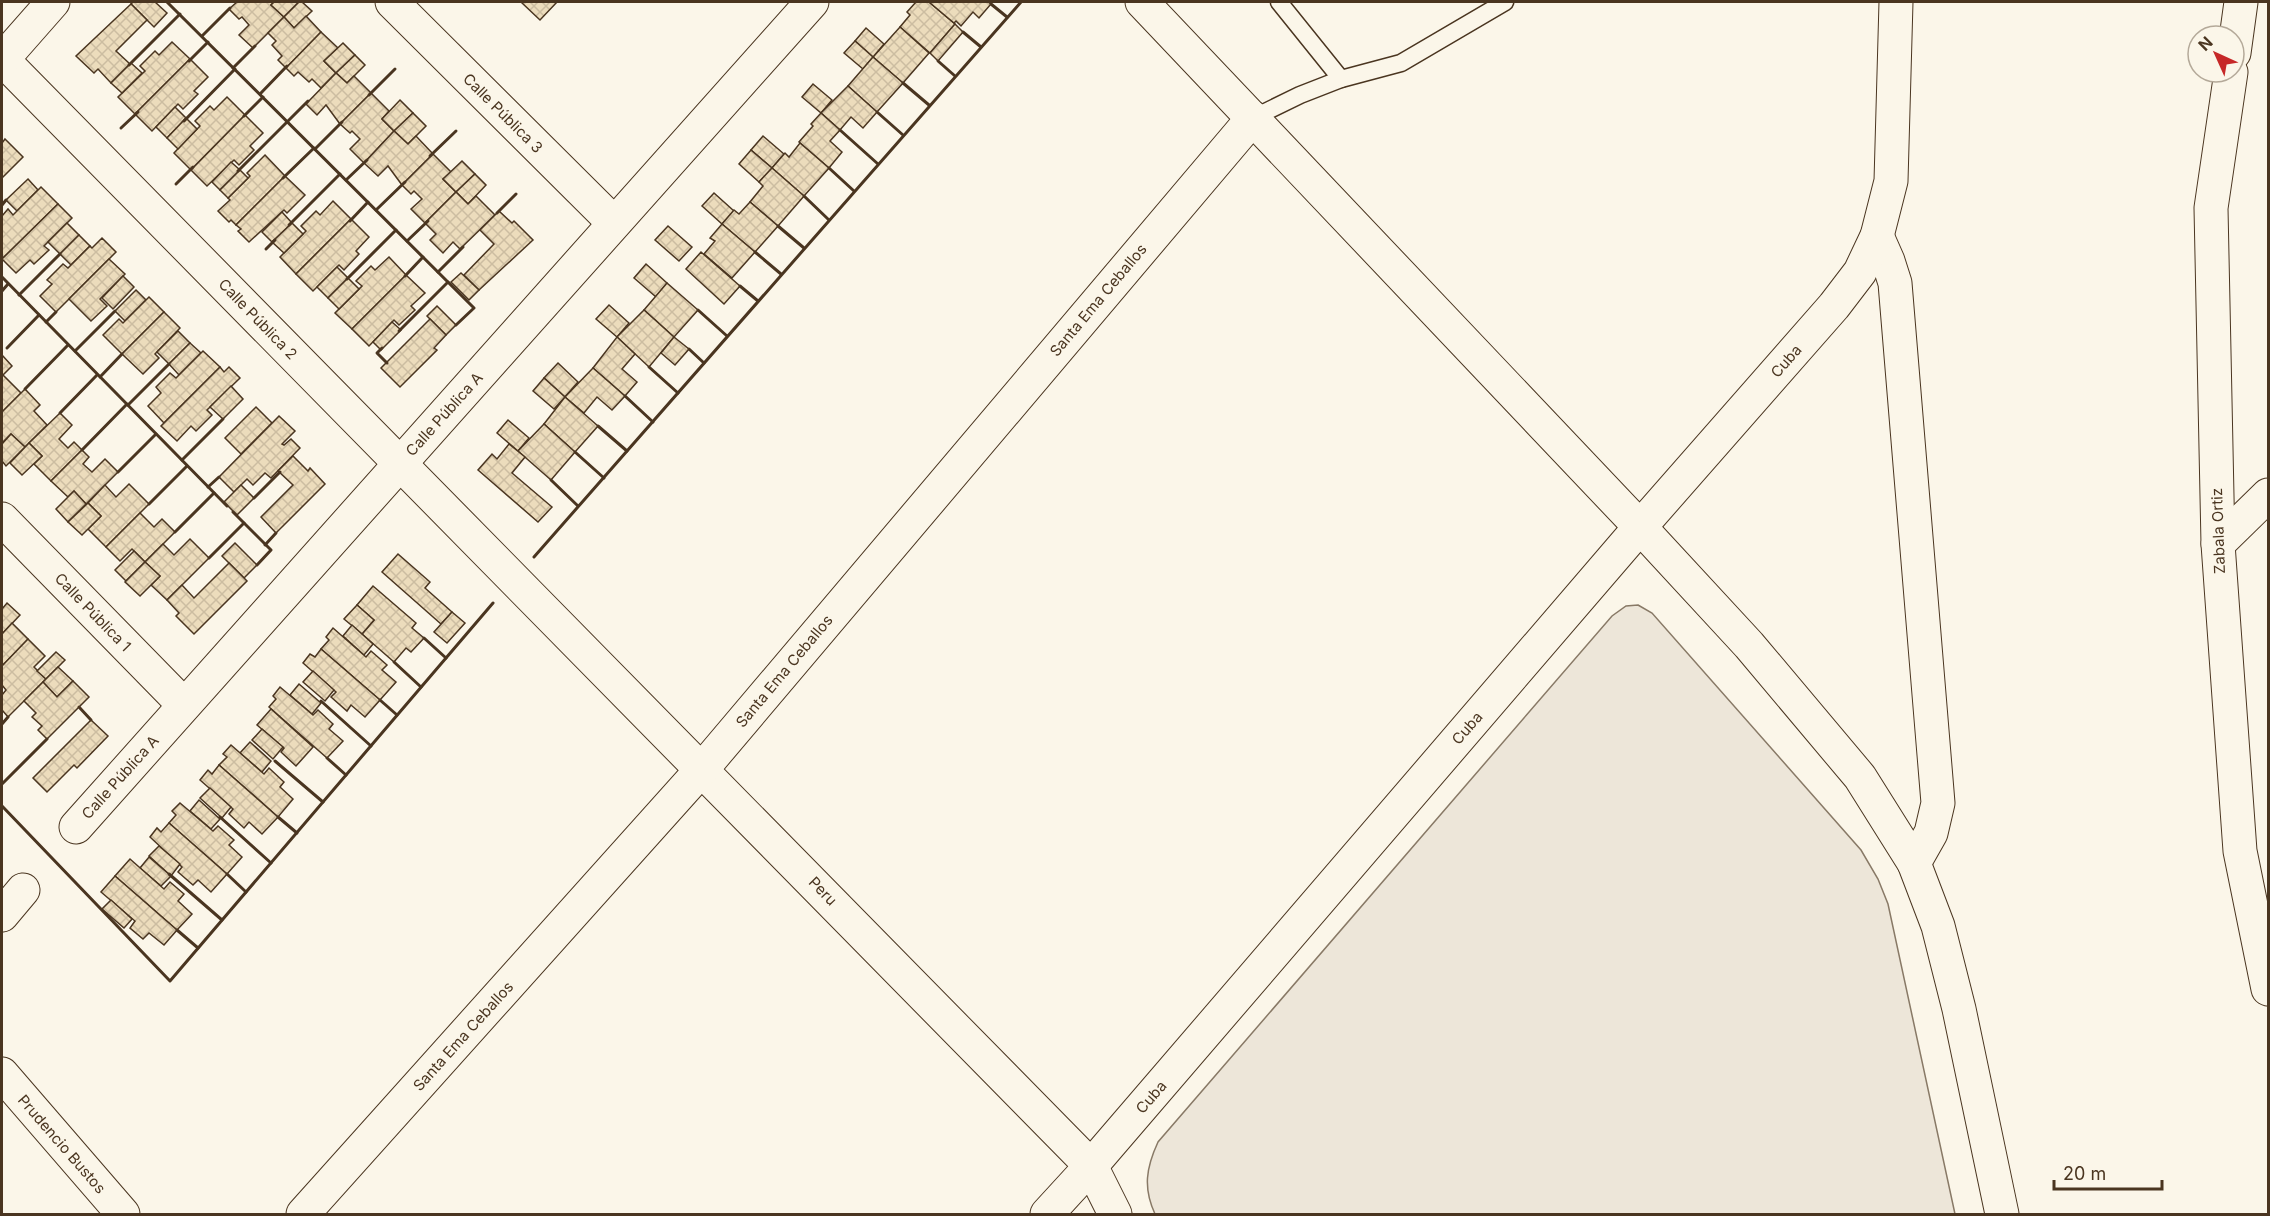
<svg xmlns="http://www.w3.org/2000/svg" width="2270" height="1216" viewBox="0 0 2270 1216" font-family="Inter,sans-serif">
<defs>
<pattern id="building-cross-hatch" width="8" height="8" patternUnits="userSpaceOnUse" patternTransform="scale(1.5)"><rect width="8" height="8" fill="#ecdcbc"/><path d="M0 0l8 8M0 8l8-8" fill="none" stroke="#ccbda1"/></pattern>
</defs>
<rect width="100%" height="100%" fill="#fbf6e9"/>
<!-- green -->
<path fill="#ede6d9" stroke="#887966" stroke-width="1.5" d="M1638,605L1652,613L1861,850L1878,879L1888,904L1955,1214H1155C1143,1188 1146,1168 1158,1142L1612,616L1626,606Z"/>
<!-- building -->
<g fill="url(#building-cross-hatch)" stroke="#4a3520" stroke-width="1.5">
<polygon points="133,2 155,2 167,13 154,27 131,4"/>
<polygon points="237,2 274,2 271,5 284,17 253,48 239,35 249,25 242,17 239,19 229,9"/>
<polygon points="274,2 299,2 284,17 271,5"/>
<polygon points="299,2 302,2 312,11 294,28 284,17"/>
<polygon points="521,2 557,2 540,20"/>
<polygon points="916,2 929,2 955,24 930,53 900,27 910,15 907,12"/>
<polygon points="929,2 988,2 991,4 979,18 973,12 961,26 956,21 954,23"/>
<polygon points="131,4 147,20 116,51 130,64 111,83 98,69 94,73 76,56"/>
<polygon points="306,16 321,32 286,68 278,60 282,56 272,45 276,41 268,33 284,17 294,28"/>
<polygon points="955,24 963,32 938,61 930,53"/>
<polygon points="900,27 929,53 903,83 873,57"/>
<polygon points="866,28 884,44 873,57 855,41"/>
<polygon points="321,32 338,48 324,61 336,73 321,88 312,79 309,82 298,72 294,76 286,68"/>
<polygon points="855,41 873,57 863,69 844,53"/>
<polygon points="172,42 190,59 135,114 118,97 145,71 140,66 155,51 159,55"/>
<polygon points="343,43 355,55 336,73 324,61"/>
<polygon points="355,55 365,65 347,83 336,73"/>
<polygon points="873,57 903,83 877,112 848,86"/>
<polygon points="190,59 208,77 194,91 198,94 183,109 178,104 152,131 135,114"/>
<polygon points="131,63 142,73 122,93 111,83"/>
<polygon points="336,73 347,83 354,76 371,93 340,124 326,105 317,115 306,104"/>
<polygon points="813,84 832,100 821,113 802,97"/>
<polygon points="848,86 877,112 863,128 851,117 840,130 821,113"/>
<polygon points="371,93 389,111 382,119 394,131 364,163 350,149 360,139 352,131 350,133 340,124"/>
<polygon points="227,97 245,115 191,170 174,153 200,126 195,121 210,106 214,110"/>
<polygon points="400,100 413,113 394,131 382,119"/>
<polygon points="175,107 186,118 167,138 156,127"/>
<polygon points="413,113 426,126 408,144 394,131"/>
<polygon points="821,113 840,130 830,141 842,152 829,168 799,142 813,126 811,124"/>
<polygon points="245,115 263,133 250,146 254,150 239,165 234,160 207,186 191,170"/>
<polygon points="186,118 197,129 178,149 167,138"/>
<polygon points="394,131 408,144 416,136 433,154 402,185 388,166 378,176 364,163"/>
<polygon points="763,136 784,154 772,168 751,150"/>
<polygon points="5,139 23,157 2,178 2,143"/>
<polygon points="800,143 829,168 804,196 772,168 785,153 789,157"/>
<polygon points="751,150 772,168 759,182 739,164"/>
<polygon points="433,154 451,172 443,179 456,192 425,223 411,209 422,199 414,191 411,194 402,185"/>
<polygon points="265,155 285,176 236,225 231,220 229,222 218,211 230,200 228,198 250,176 247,173"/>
<polygon points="462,161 475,174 456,192 443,179"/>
<polygon points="231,162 240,170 220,190 212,182"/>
<polygon points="772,168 804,196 778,226 750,202 763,186 759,182"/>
<polygon points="240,170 248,178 228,198 220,190"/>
<polygon points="475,174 486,185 468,204 456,192"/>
<polygon points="285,176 305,195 287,213 284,210 249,242 238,231 241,229 236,225"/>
<polygon points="28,179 38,190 17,211 6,200"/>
<polygon points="41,187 58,204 2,259 2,216 8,209 13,215"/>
<polygon points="456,192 468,204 476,196 495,215 460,249 453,242 443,253 430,240 436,234 425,223"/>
<polygon points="714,193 734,211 722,224 702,206"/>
<polygon points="333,201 351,219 296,274 280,257 306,231 301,226 316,211 320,215"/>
<polygon points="750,202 778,226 755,252 722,224 734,210 739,214"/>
<polygon points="58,204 72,218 44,246 49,250 34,264 30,260 16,273 2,259"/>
<polygon points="499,211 512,223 514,221 533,240 479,290 464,275 494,244 480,230"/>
<polygon points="282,212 292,223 272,242 262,232"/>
<polygon points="351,219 369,237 356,251 359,254 344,270 339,265 313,291 296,274"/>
<polygon points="67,223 79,235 60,254 48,242"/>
<polygon points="292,223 303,234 284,253 272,242"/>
<polygon points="722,224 755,252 732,278 704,254 715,241 710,238"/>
<polygon points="668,226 692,247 679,261 655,240"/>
<polygon points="79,235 90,246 71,265 60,254"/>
<polygon points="102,238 116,252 56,312 40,296 52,284 47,280 63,264 68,268 90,246 92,248"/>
<polygon points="701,252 740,286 724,304 686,269"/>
<polygon points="389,257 406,275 352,329 335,313 362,286 356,281 371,266 375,270"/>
<polygon points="109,259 125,274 100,299 107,306 91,321 69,299"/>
<polygon points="646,264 667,283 656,297 634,278"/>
<polygon points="337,267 348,278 328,298 317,287"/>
<polygon points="461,273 479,290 469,300 451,282"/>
<polygon points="406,275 425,293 411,306 415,310 399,325 394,320 369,346 352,329"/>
<polygon points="123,276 134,287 113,309 102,298"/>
<polygon points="348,278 359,289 339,309 328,298"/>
<polygon points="667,283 698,310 674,337 644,310"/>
<polygon points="136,290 146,300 125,321 115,311"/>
<polygon points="149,297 164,312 122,354 103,335 119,319 123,323"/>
<polygon points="609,305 629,323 617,337 596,319"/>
<polygon points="437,306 456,325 446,335 427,316"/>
<polygon points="644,310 674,337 649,367 617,337"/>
<polygon points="164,312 180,328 155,354 159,358 143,374 122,354"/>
<polygon points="430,319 446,335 434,348 437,350 400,387 381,368"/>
<polygon points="392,322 401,330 381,350 373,342"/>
<polygon points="178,331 190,343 169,364 157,352"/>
<polygon points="617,337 635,354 622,369 637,382 625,396 593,368"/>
<polygon points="674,337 689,349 675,365 661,353"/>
<polygon points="190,343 201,353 179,375 169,364"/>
<polygon points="203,351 220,367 164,423 148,406 161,393 156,387 170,373 176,378"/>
<polygon points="2,355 12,366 3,375 21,393 2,412"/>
<polygon points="558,363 578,382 565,397 544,378"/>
<polygon points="220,367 224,372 229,367 240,378 207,410 212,415 196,431 191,426 177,441 161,426"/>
<polygon points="593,368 625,396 612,410 597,397 584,413 565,397"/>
<polygon points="544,378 565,397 554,409 533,391"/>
<polygon points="231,386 243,399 223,419 210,407"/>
<polygon points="25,389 40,405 34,411 47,425 25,447 11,434 2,443 2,412"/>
<polygon points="565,397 598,426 575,452 544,424"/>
<polygon points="256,407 272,423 241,454 225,438"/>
<polygon points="60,413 72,425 59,439 68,448 74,442 82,450 51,481 34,464 42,456 29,443"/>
<polygon points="279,416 295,431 282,444 284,445 291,439 300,448 271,478 265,473 253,485 247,479 234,492 219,477"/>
<polygon points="508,420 529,438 518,451 497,433"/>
<polygon points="544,424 575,452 551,480 518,451"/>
<polygon points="11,434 25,447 6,466 2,461 2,444"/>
<polygon points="29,443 42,456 22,475 10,463"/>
<polygon points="509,444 525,457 512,473 552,507 538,522 478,470 492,454 497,459"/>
<polygon points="82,450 89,457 83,464 92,472 105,459 118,472 86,504 74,491 68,497 51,481"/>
<polygon points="293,456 308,471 310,468 325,484 276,533 261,517 293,485 278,471"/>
<polygon points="129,484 149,504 106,547 88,529 101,516 88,503 105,485 116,497"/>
<polygon points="241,485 254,498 237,515 224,502"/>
<polygon points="74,491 86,504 68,522 56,509"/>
<polygon points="88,503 101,516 82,535 68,522"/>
<polygon points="140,513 154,527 162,519 175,532 145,562 132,549 120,561 106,547"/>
<polygon points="190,539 209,558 167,600 151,585 160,576 145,562 163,544 174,555"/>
<polygon points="235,543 257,565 244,578 222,556"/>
<polygon points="134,551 145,562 126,581 115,570"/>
<polygon points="398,554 430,582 425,588 452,612 441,624 382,572"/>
<polygon points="145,562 160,576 140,596 125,582"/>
<polygon points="229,563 247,581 194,634 176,616 179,613 167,600 182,585 194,598"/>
<polygon points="373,586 416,623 412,628 424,638 411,652 406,648 394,662 362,634 374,620 357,605"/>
<polygon points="7,603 20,615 2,634 2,609"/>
<polygon points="357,605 374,620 362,634 344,619"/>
<polygon points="452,612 465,623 447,643 434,632"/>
<polygon points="12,623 28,639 2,666 2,634"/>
<polygon points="352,625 373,644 364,655 343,636"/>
<polygon points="333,628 366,657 371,651 387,665 382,670 396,682 380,700 321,649 329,640 326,637"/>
<polygon points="28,639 45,656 34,667 46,679 8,717 2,710 2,695 6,690 2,685 2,666"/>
<polygon points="321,649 380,700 365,717 351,705 347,711 331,697 336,692 303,663 310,654 315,657"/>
<polygon points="56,652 65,660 46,679 37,671"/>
<polygon points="58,667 73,681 57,697 43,682"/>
<polygon points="313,671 334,690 325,701 303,682"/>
<polygon points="73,681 89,697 47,739 38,730 42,726 32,717 36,713 24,701 43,682 57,697"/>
<polygon points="299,684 321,703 312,714 290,695"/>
<polygon points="280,687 313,715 318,710 333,724 329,729 343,741 327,758 269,707 276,699 273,696"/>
<polygon points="271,709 313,747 296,766 281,752 284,748 257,725"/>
<polygon points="91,720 108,736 77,768 74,765 47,792 33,778"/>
<polygon points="262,729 283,747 273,759 252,740"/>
<polygon points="250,742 271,761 262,772 240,753"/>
<polygon points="231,745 264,774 269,768 284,782 280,787 293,799 278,817 219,765 227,757 223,754"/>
<polygon points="219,765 278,817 262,834 249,822 244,828 229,814 233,809 200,780 208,770 212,774"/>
<polygon points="210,788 231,807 222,818 200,798"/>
<polygon points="199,800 220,819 211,829 190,811"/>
<polygon points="180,803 213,831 218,826 234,840 229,845 242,857 227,874 169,823 176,815 172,811"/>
<polygon points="169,823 227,874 211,892 198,880 193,885 178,872 182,867 150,837 157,828 161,832"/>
<polygon points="159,846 180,864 171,876 149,856"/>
<polygon points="149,857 171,876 161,886 140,868"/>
<polygon points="130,859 164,889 170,882 184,894 178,901 192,914 177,930 115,876"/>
<polygon points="115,876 177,930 164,945 149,933 143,939 130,928 135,921 101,892"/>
<polygon points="111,900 132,919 124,928 102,909"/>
</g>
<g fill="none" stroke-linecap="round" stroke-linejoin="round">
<!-- lane casing -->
<g stroke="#4a3520" stroke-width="19">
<g id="lane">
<polyline points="1279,2 1341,79"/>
<polyline points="1253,118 1300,95 1341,79 1401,63 1505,2"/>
</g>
</g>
<!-- street casing -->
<g stroke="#4a3520" stroke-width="35">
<g id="street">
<polyline points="392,2 614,223"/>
<polyline points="2234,53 2241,2"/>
<path d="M2,59C366,427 730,795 1091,1166L1115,1214"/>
<polyline points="2,60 53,2"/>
<polyline points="2231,72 2211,208 2218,544 2240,851 2268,989"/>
<polyline points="1877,236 1888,261 1895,283 1938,803 1931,833 1914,863"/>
<polyline points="2,519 184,705"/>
<polyline points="2218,544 2268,495"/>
<polyline points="76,827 812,2"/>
<polyline points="2,915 23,890"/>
<polyline points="2,1074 123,1214"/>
<polyline points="303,1214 703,768 1253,118"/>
<polyline points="1047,1214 1091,1166 1640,527 1834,306 1860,272 1877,236 1891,181 1896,2"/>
</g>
</g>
<!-- secondary casing -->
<g stroke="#4a3520" stroke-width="35">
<polyline id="secondary" points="1142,2 1640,527 1749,645 1860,777 1914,863 1938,926 1959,1009 2002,1214"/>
</g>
<!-- lane -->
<use href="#lane" stroke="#fbf6e9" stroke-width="16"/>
<!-- street -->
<use href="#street" stroke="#fbf6e9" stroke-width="33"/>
<!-- secondary -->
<use href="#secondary" stroke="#fbf6e9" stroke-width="33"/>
<!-- wall -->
<g stroke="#4a3520" stroke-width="3">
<polyline points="167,2 474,308 456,325"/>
<polyline points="991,4 1007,17"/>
<polyline points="963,32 981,47"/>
<polyline points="202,36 230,8"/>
<polyline points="189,61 208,42"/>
<polyline points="938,61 955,76"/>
<polyline points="129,65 180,14"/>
<polyline points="233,68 255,46"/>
<polyline points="903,83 929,105"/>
<polyline points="260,94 287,66"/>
<polyline points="369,95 395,69"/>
<polyline points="877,112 903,135"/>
<polyline points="244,116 263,97"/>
<polyline points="184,121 235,69"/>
<polyline points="121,128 138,112"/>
<polyline points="840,130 878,164"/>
<polyline points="315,149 342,122"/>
<polyline points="430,156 456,131"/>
<polyline points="829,168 854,191"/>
<polyline points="238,171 308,101"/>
<polyline points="283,178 314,148"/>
<polyline points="346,180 367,160"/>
<polyline points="176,184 193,167"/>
<polyline points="804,196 829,220"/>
<polyline points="2,205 6,200"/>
<polyline points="376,210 405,182"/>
<polyline points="497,213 516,194"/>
<polyline points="350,221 368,202"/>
<polyline points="289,225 340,174"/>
<polyline points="778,226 804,248"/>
<polyline points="407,241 428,221"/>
<polyline points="266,249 275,240"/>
<polyline points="755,252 781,274"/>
<polyline points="438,272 463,247"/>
<polyline points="405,276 423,257"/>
<polyline points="2,277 227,506"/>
<polyline points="347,279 396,230"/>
<polyline points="740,286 758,301"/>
<polyline points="2,291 8,284"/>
<polyline points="19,295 60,254"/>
<polyline points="698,310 727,336"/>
<polyline points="46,322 56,312"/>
<polyline points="399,331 448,282"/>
<polyline points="7,348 39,315"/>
<polyline points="382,348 377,353 387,363"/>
<polyline points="689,349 704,363"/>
<polyline points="75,351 115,311"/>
<polyline points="649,367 678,393"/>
<polyline points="100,377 122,354"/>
<polyline points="25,389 68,345"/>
<polyline points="625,396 653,422"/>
<polyline points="128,405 169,364"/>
<polyline points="60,413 97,375"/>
<polyline points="598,426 627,451"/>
<polyline points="82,450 127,404"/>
<polyline points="575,452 604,478"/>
<polyline points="182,460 223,419"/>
<polyline points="118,472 156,434"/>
<polyline points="551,480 578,506"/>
<polyline points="208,487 219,477"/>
<polyline points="254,498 280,472"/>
<polyline points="149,504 187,466"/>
<polyline points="233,512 271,550 257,565"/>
<polyline points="175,532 214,493"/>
<polyline points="265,545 276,533"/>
<polyline points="534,557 1021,2"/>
<polyline points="209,558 244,523"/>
<polyline points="424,638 446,658"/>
<polyline points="394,662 421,687"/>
<polyline points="380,700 397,715"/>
<polyline points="321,701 371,746"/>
<polyline points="79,707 91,720"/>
<polyline points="2,724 8,717"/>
<polyline points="327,758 346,775"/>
<polyline points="275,761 323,802"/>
<polyline points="2,784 47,739"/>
<polyline points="2,806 170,981 493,603"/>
<polyline points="220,817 271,863"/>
<polyline points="278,817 297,833"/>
<polyline points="169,874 222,920"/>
<polyline points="227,874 246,892"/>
<polyline points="177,930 198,948"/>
</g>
</g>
<g text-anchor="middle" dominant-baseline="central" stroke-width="4.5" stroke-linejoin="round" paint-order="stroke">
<!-- street labels -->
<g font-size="15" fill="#4a3520" stroke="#fbf6e9">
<text transform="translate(503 113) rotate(45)">Calle Pública 3</text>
<text transform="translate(1098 300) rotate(-50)">Santa Ema Ceballos</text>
<text transform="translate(258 319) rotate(46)">Calle Pública 2</text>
<text transform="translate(1786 361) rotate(-49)">Cuba</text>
<text transform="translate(444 414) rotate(-48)">Calle Pública A</text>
<text transform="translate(2218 531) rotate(-92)">Zabala Ortiz</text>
<text transform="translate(93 612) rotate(46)">Calle Pública 1</text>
<text transform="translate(784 671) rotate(-50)">Santa Ema Ceballos</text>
<text transform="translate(1467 728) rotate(-49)">Cuba</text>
<text transform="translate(120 777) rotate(-48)">Calle Pública A</text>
<text transform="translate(823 891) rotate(46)">Peru</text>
<text transform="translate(463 1036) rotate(-48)">Santa Ema Ceballos</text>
<text transform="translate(1151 1097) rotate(-49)">Cuba</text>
<text transform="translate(62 1144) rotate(49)">Prudencio Bustos</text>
</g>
</g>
<!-- border -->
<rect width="2270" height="1216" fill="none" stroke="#4a3520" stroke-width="6"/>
<!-- north arrow -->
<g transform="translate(2216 54) rotate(315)"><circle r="28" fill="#fbf6e9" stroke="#b4a999" stroke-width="1.5"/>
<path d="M0-4.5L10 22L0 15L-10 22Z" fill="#c62828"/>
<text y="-9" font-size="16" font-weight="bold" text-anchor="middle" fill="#4a3520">N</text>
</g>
<!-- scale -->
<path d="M2054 1180v9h108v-9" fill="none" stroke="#4a3520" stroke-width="3"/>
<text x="2063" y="1180" font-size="18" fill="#4a3520" stroke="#fbf6e9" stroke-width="4.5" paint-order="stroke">20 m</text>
</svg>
